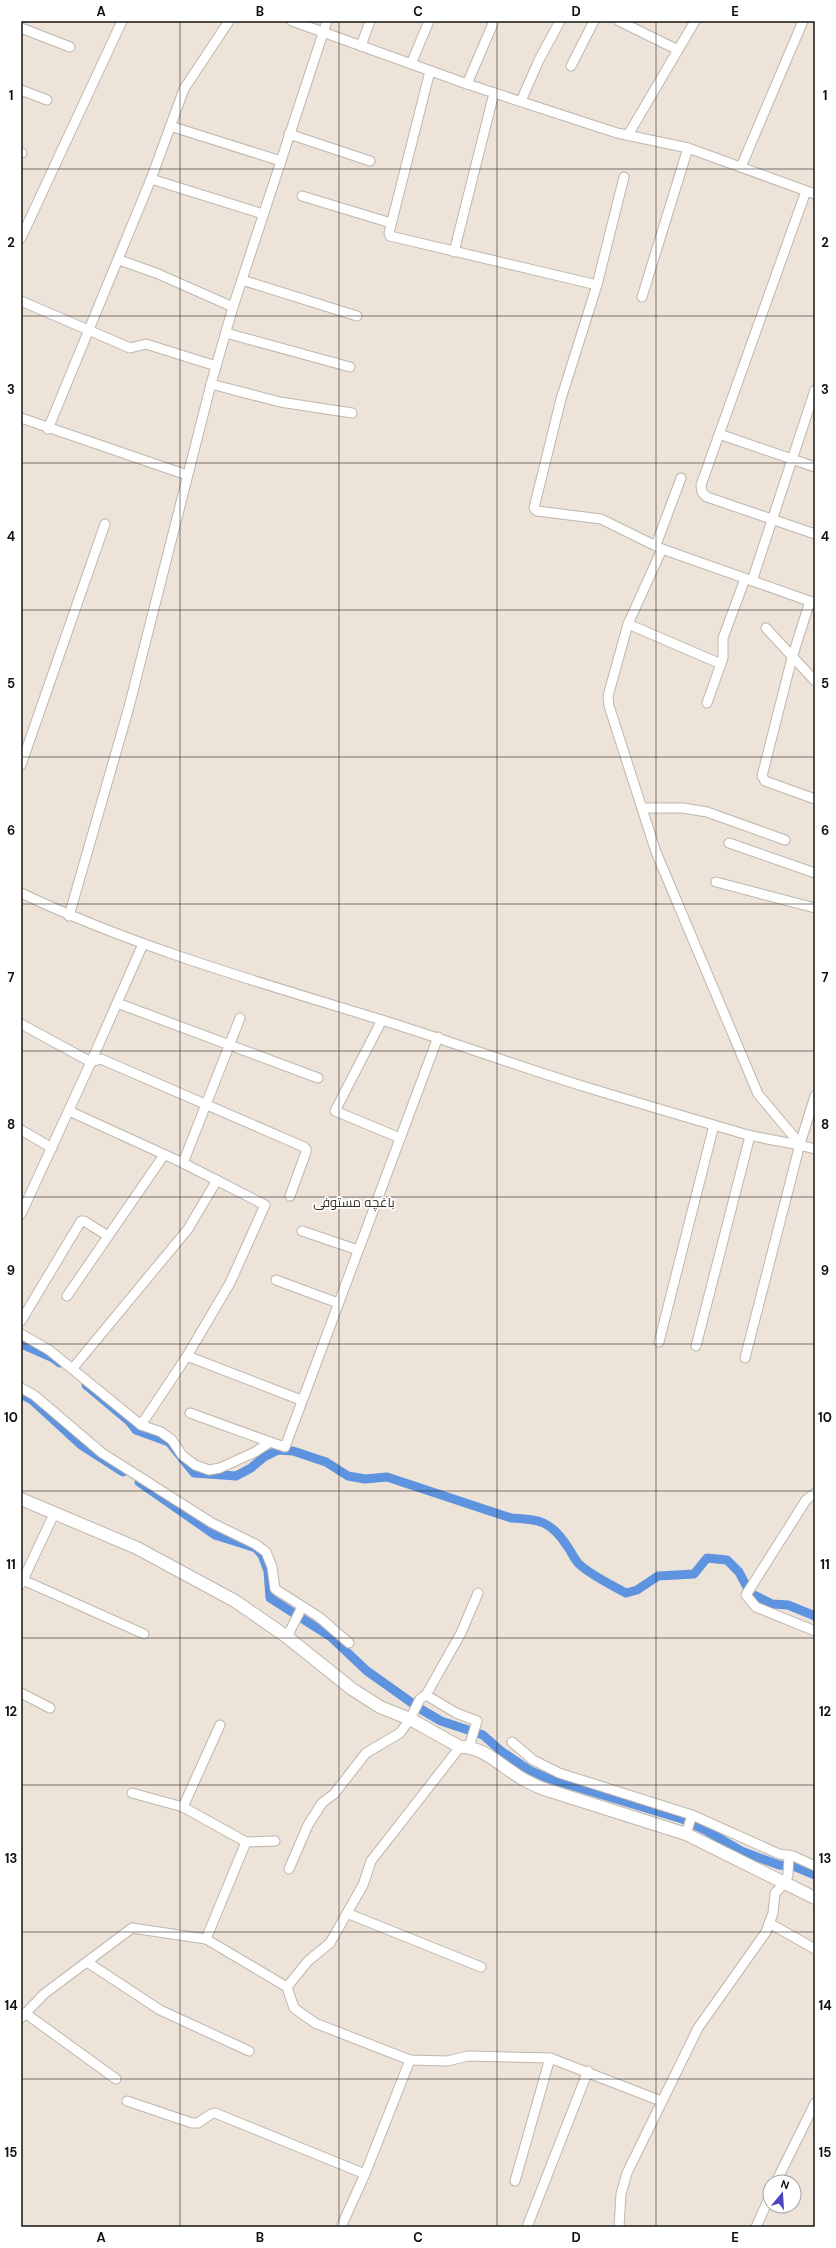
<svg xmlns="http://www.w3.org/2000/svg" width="836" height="2248" viewBox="0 0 836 2248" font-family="'DM Sans',Cairo,sans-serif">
<rect width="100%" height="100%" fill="#ede3d9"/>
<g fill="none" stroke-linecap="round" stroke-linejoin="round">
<!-- canal -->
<g stroke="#5e94df" stroke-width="9">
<polyline points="21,1344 53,1358 60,1363"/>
<path d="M86,1385L129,1421L136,1430L169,1442L194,1473L236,1476L251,1468L264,1457L278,1450L293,1451L326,1462L348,1476L365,1479L387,1477L511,1518C539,1519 551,1521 567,1546C571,1551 574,1559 579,1564C592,1576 610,1584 626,1593L637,1590L658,1576L694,1574L707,1558L727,1560L739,1572L750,1593L772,1604L788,1605L815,1616"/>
<polyline points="21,1394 32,1400 81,1445 123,1472"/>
<polyline points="139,1482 215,1535 256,1548 262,1555 268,1571 270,1598 331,1637 367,1671 422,1710 441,1721 483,1735 501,1751 529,1770 547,1778 682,1819 707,1831 741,1851 779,1865 796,1867 815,1875"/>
</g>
<!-- minor casing -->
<g stroke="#bfb6ac" stroke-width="11">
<g id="minor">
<polyline points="292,21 467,84 617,133 688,148 815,194"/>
<polyline points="619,21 678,50"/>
<polyline points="21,28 70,47"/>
<polyline points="361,46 370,21"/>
<polyline points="411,64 429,21"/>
<polyline points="571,66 594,21"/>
<polyline points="430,71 389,233 390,236 597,285"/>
<polyline points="467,84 494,21"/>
<polyline points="21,90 47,100"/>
<polyline points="521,101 539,60 560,21"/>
<polyline points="170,126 281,161"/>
<polyline points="289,134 370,161"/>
<polyline points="628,135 695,21"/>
<polyline points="21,153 22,153"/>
<polyline points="741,167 803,21"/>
<polyline points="624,177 597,285 561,399 534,508 537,511 601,519 662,549 815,603"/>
<polyline points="151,179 263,214"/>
<polyline points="806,191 701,485 702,492 707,497 815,534"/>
<polyline points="302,196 391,223"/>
<polyline points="21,238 122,21"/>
<polyline points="454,252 494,93"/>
<polyline points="119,260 156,273 233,307"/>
<polyline points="242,280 357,316"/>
<polyline points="642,297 688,148"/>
<polyline points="21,301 130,348 146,344 216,366"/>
<polyline points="226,333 350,367"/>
<polyline points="211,384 280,402 352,413"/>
<polyline points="21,418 187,475"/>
<polyline points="48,429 151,179 184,89 229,21"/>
<polyline points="719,434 815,467"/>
<polyline points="656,545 681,478"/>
<polyline points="662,549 628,624 608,696 609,706 656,852 758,1094 800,1144"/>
<polyline points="752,581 815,390"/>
<polyline points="810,601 792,658 762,776 765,781 815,799"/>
<polyline points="628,624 721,664"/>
<polyline points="766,628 815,681"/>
<polyline points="707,703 723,658 723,638 745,579"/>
<polyline points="21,765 105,524"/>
<polyline points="642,808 683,808 707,812 785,840"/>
<polyline points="729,843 815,873"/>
<polyline points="716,882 815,908"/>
<path d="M21,893C137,948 262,983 385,1021C449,1041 512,1064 576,1084C631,1101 686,1117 741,1133C766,1140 791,1142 815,1149"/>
<polyline points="69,916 129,707 211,384 233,307 327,21"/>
<polyline points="117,1003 318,1078"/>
<polyline points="382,1020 335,1111 400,1138"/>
<polyline points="21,1024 91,1062 101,1059 304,1147 306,1149 306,1152 290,1196"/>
<polyline points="69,1111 183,1163 265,1205 230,1283 187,1356 141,1425"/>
<polyline points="21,1130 52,1148"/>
<polyline points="183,1163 240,1018"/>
<polyline points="21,1214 91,1062 143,944"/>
<polyline points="302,1231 358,1250"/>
<polyline points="276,1280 338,1303"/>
<polyline points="67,1296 164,1155"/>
<polyline points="21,1321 81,1221 84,1221 108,1236"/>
<polyline points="21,1334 49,1350 141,1425 161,1432 172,1440 182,1455 195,1465 209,1470 220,1468 255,1452 270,1442 285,1447 438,1037"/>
<polyline points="659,1342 714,1125"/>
<polyline points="696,1346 750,1136"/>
<polyline points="187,1356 301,1400"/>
<polyline points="745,1358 800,1144 815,1096"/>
<polyline points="73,1368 188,1229 217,1180"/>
<polyline points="21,1388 34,1395 102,1453 212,1523 255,1544 266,1552 272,1567 275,1589 319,1617 349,1643"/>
<polyline points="190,1413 270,1442"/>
<polyline points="815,1493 806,1500 746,1595 756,1607 815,1631"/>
<polyline points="23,1580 144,1634"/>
<polyline points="21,1584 54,1514"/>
<polyline points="287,1637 302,1607"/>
<polyline points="21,1693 50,1708"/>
<polyline points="426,1695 456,1713 477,1721 469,1747"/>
<polyline points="512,1742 533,1760 559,1773 692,1815 779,1854 793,1856 815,1866"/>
<polyline points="132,1793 183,1807 246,1842 275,1841"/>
<polyline points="183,1807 220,1725"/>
<polyline points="686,1834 692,1815"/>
<polyline points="289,1869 308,1825 322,1803 334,1794 366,1753 400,1733 410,1719 420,1699 426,1695 461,1633 478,1593"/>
<polyline points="349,1914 481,1967"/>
<polyline points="769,1923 815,1949"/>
<polyline points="206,1939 246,1842"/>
<polyline points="87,1962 160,2010 249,2051"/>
<polyline points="287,1987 294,2008 315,2023 410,2060 447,2061 468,2056 550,2058 661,2101"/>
<polyline points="25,2013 116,2079"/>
<polyline points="21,2018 44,1994 132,1928 206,1939 287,1987 308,1961 330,1943 363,1885 371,1861 460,1747"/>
<polyline points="127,2101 192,2123 198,2123 211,2114 215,2113 365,2174"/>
<polyline points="515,2181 550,2058"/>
<polyline points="776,2182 815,2103"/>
<polyline points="341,2227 365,2174 410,2060"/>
<polyline points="527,2227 588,2071"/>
<polyline points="619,2227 621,2194 627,2173 698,2028 766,1932 773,1913 775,1893 786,1882 788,1874 789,1855"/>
<polyline points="756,2227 770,2196"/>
</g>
</g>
<!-- major casing -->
<g stroke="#bfb6ac" stroke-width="14">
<path id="major" d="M21,1499L137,1548L235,1601L287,1637L352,1689L380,1707L410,1719L460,1747C482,1746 500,1765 518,1776C525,1781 533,1784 541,1788L686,1834L815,1898"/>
</g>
<!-- minor -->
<use href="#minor" stroke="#fff" stroke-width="9"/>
<!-- major -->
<use href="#major" stroke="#fff" stroke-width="12"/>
</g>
<!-- grid -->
<path fill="none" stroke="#15120e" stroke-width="1" stroke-opacity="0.55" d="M180,21V2227M339,21V2227M497,21V2227M656,21V2227M21,169H815M21,316H815M21,463H815M21,610H815M21,757H815M21,904H815M21,1051H815M21,1197H815M21,1344H815M21,1491H815M21,1638H815M21,1785H815M21,1932H815M21,2079H815"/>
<g text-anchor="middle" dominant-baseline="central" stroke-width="3.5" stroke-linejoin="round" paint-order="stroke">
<!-- neighbourhood labels -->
<g font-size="13" fill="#39322a" stroke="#fff">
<text x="354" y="1202">باغچه مستوفی</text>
</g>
</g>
<!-- border -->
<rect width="836" height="2248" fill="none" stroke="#ffffff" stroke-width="44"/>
<!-- north arrow -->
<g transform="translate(782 2194) rotate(18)"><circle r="19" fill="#ffffff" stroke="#a1a09f"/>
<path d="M0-3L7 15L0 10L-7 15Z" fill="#4c45bc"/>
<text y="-6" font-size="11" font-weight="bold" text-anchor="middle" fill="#15120e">N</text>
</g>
<rect x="22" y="22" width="792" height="2204" fill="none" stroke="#15120e" stroke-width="1.5"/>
<g font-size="13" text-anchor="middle" font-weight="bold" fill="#15120e">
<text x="101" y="16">A</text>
<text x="260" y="16">B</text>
<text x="418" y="16">C</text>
<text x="576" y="16">D</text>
<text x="735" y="16">E</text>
<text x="11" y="100">1</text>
<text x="825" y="100">1</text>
<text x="11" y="247">2</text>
<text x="825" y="247">2</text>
<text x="11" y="394">3</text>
<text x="825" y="394">3</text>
<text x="11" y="541">4</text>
<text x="825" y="541">4</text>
<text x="11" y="688">5</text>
<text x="825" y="688">5</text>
<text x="11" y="835">6</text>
<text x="825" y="835">6</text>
<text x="11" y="982">7</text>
<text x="825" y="982">7</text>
<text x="11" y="1129">8</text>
<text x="825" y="1129">8</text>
<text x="11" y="1275">9</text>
<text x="825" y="1275">9</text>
<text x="11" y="1422">10</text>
<text x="825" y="1422">10</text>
<text x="11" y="1569">11</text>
<text x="825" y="1569">11</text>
<text x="11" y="1716">12</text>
<text x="825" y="1716">12</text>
<text x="11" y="1863">13</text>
<text x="825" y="1863">13</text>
<text x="11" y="2010">14</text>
<text x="825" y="2010">14</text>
<text x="11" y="2157">15</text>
<text x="825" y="2157">15</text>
<text x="101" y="2242">A</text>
<text x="260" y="2242">B</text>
<text x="418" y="2242">C</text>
<text x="576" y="2242">D</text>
<text x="735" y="2242">E</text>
</g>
</svg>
